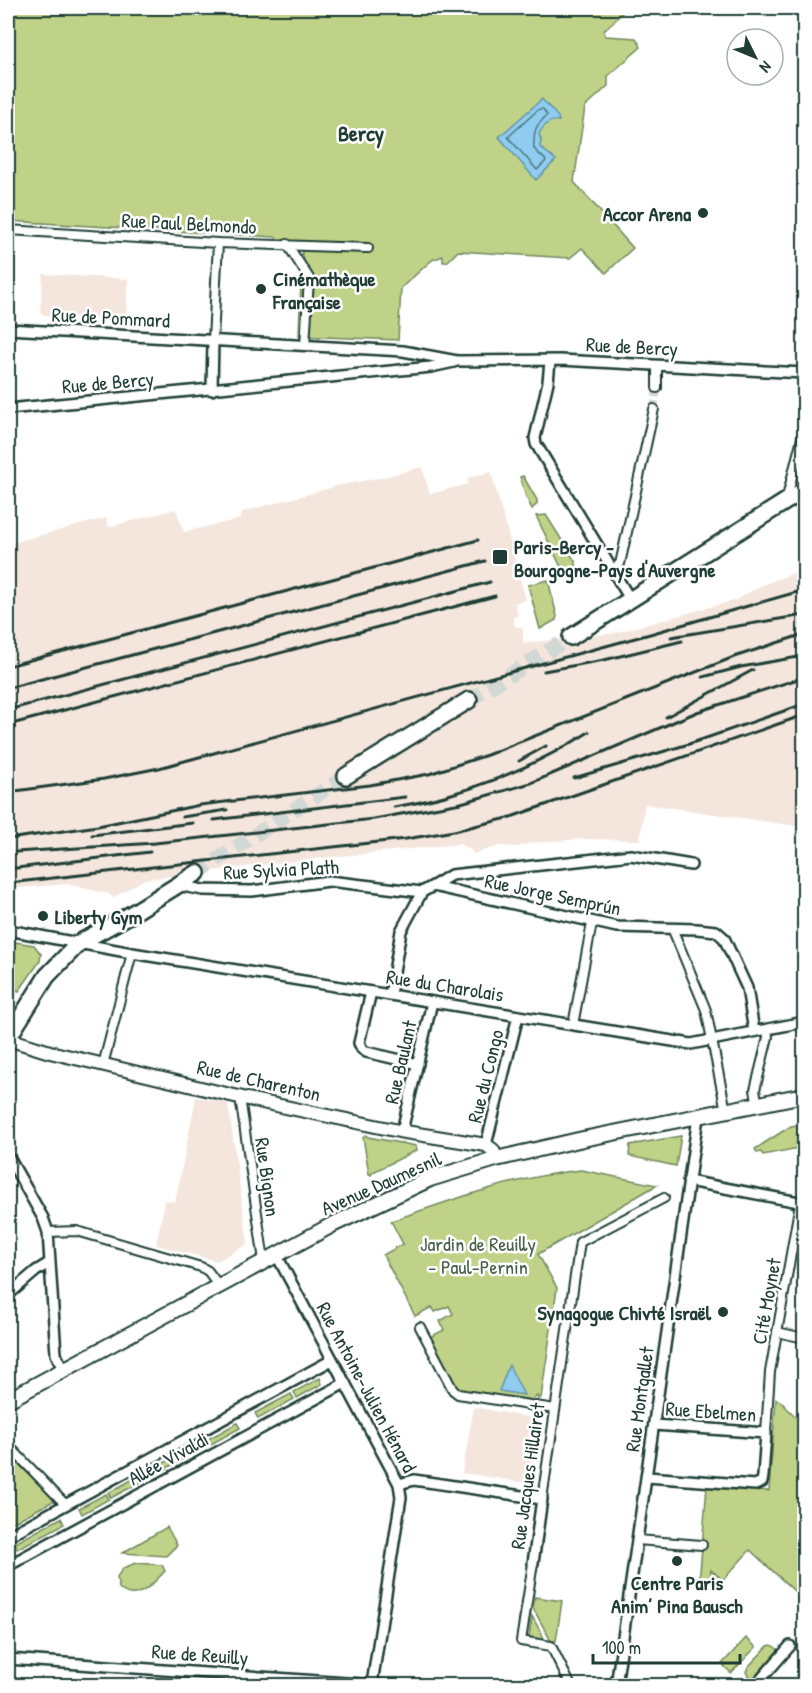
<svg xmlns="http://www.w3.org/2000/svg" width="812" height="1693" viewBox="0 0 812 1693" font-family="'Patrick Hand',sans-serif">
<rect width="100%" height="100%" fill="#fff"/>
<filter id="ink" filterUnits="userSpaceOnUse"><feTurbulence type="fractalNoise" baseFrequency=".0167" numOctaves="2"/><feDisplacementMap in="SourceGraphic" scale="12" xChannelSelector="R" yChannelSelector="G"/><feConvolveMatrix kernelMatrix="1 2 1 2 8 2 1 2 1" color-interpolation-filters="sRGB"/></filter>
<g filter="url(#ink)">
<!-- built -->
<g fill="#f4e6dc">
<polygon points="43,274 128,279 126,319 47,315 40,313"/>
<polygon points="422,467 430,494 468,484 467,478 491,472 526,600 515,603 518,615 513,617 515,626 523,628 523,643 615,633 736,600 760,586 804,569 804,827 645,804 640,840 582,839 530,843 518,847 499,846 473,854 472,851 460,844 304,860 145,879 113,898 109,894 67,884 8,889 8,544 106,518 109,527 176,509 184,532 241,519 242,512 341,485 384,477"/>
<polygon points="196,1097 228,1103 248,1244 217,1261 156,1245 165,1200 175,1202"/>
<polygon points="474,1407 537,1419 528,1483 462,1473"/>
</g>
<!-- green -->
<g fill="#bfd287" stroke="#6f885e" stroke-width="1.5">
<polygon points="8,8 627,8 604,31 605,36 636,38 641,47 608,76 608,86 585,107 574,182 633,248 606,273 582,248 570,258 458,251 447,262 443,262 443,256 432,260 401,288 398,340 299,336 302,251 275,237 8,221"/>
<polygon points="523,476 537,500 537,504 532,509 526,497 520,477"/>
<polygon points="546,515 575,561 579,574 577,576 560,565 536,516"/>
<polygon points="548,580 557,616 556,620 540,629 528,585"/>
<polygon points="8,941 34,945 41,954 40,961 19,991 17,990 14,993 16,995 8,1007"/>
<polygon points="804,1124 804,1147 763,1155 761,1152 757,1153 755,1149 791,1126"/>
<polygon points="366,1135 368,1137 416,1146 417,1150 373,1172 371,1175 369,1174 363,1137"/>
<polygon points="681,1136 676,1166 629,1156 630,1145"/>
<path d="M581,1170L657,1185L538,1254L557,1288L541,1398L538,1399L537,1396L533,1400L457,1390L430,1337L444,1330L440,1321L453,1314L449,1306L435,1312L432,1307L415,1316L383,1255L403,1244L391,1221C454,1199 515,1177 581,1170Z"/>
<polygon points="320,1378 322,1384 297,1398 294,1392"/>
<polygon points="291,1394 294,1399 258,1419 255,1413"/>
<polygon points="776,1399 780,1401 804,1425 804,1600 750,1550 723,1580 711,1570 709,1585 699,1584 707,1486 769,1491"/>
<polygon points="237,1423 240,1428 204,1448 201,1443"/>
<polygon points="199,1444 201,1449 165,1469 162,1464"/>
<polygon points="13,1458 55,1500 8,1525 8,1477 13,1471 11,1469 14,1465 10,1461"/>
<polygon points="144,1473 147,1479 111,1498 108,1493"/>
<polygon points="106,1494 109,1499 82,1514 79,1508"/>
<polygon points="61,1518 64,1524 17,1549 15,1543"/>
<polygon points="167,1527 177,1545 166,1556 122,1553"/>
<path d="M136,1563L162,1565L165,1571C154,1583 135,1605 119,1588L117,1577L123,1568Z"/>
<polygon points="535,1597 562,1601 556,1641 551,1641 533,1608"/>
<polygon points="532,1616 545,1640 529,1637"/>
<polygon points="746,1638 756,1647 731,1673 722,1664"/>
<polygon points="772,1645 780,1651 779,1656 759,1678 754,1679 749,1677 746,1672 748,1667 768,1646"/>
</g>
<!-- water -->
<g fill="#8fccf0" stroke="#6293a5" stroke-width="1.5">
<path d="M542,99L558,117L559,121C550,119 543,126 539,134L541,140L540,147L556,160L536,180L499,137Z"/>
<polygon points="509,1365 524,1395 499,1391"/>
</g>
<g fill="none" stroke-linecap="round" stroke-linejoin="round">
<!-- shore -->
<path stroke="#4c767f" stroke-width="1.5" d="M539,109H543L547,115C538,124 534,128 534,141C534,145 532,147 536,151C539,155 543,156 546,161L537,170L508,137Z"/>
<!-- pedestrian-tunnel -->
<polyline stroke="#d2d8d6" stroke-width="8" stroke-dasharray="8 4" stroke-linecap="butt" points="654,409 657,388"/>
<!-- primary-tunnel -->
<g stroke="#d2d8d6" stroke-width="15" stroke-dasharray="15 8" stroke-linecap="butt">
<polyline points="469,700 571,637"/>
<polyline points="197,873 346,776"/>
</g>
<!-- pedestrian casing -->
<g stroke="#1f3d34" stroke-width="12">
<g id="pedestrian">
<polyline points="8,230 218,243 368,248"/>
<polyline points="287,244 309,278 305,346"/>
<polyline points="213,340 218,243"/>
<polyline points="657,365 657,388"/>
<polyline points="786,501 804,430"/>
<polyline points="611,569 620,564 654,409"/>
<polyline points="672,928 706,1010 726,1111"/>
<polyline points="573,1025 592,923"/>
<polyline points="103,1065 132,953"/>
<polyline points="243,1098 241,1104 264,1261"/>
<polyline points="758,1105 755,1090 768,1037 767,1029"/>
<polyline points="48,1232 77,1231 201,1267 208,1271 219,1286"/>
<polyline points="420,1327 453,1390 458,1394 555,1409"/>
<polyline points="777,1332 804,1338"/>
<polyline points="766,1433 770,1372 800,1203"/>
<polyline points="8,1445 65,1504"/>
<polyline points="542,1499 580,1242 664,1198"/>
<polyline points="637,1540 702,1545"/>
<polyline points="533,1563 521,1641 551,1646 571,1686"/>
</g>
</g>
<!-- minor casing -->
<g stroke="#1f3d34" stroke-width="14">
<g id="minor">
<polyline points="8,329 403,351 457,361 560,360 804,373"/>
<polyline points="550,362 548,382 535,438 536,444 630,599"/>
<polyline points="212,390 213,340"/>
<polyline points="8,409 431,367 454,362"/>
<polyline points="177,885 203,890 252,891 329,881 422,892"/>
<polyline points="433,886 451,875 631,855 691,865"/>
<polyline points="8,930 132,953 691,1044 804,1022"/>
<polyline points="371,992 359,1043 362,1049 366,1052 418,1064"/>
<polyline points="390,995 401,931 422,892 433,886 617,927 697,929 716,931 724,938 747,988 754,1031"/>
<polyline points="402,1131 432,1002"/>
<polyline points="486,1145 518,1016"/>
<polyline points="8,1156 43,1218 48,1232 56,1354 63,1370"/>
<polyline points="688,1181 804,1203"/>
<polyline points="276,1254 399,1484 401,1497 372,1684"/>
<polyline points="8,1295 36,1271 49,1263"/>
<polyline points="647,1477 755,1485 762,1482 763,1476 766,1433 654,1425"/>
<polyline points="399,1484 414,1480 542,1499 533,1563"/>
<polyline points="8,1536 332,1360"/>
<polyline points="8,1563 13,1563 345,1383"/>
<polyline points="8,1659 390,1686"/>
<polyline points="616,1686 698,1117"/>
<polyline points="755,1686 790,1646"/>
</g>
</g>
<!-- tertiary casing -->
<g stroke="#1f3d34" stroke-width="16">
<polyline id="tertiary" points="8,1039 50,1052 243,1098 399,1131 486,1145 493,1150 496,1159"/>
</g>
<!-- secondary casing -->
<g stroke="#1f3d34" stroke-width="18">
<polyline id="secondary" points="8,1400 332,1225 430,1179 496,1159 583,1139 804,1095"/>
</g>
<!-- primary casing -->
<g stroke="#1f3d34" stroke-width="20">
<g id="primary">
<polyline points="571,637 804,490"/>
<polyline points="346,776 469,700"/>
<polyline points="8,1038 47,976 79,943 128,916 197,873"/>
</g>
</g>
<!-- pedestrian -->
<use href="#pedestrian" stroke="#fff" stroke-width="8"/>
<!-- minor -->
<use href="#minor" stroke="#fff" stroke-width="9"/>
<!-- tertiary -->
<use href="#tertiary" stroke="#fff" stroke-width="12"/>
<!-- secondary -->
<use href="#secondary" stroke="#fff" stroke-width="14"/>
<!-- primary -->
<use href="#primary" stroke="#fff" stroke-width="15"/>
<!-- rail -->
<g stroke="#1f3d34" stroke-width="3">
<polyline points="671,637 804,615"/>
<polyline points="8,666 478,540"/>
<polyline points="544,671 604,660 682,641"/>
<polyline points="703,677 741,667 804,656"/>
<polyline points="8,688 485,561"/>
<polyline points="8,710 490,582"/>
<polyline points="666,717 753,670"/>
<polyline points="8,725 495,596"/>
<polyline points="519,761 546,746"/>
<polyline points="574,778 689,744 804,704"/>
<polyline points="8,792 104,779 159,768 650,634 804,590"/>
<path d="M394,807C463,796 531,769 589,732"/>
<polyline points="182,817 227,810"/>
<polyline points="214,820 405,797"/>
<polyline points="92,835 193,823"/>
<polyline points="8,839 98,826 200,805 370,785 429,774 487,755 734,657 804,634"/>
<polyline points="16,852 155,843 374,819 461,803 531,783 697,712 804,677"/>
<polyline points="8,869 150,852"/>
<polyline points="8,883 406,839 454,831 508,818 804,715"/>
</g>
</g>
</g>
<!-- markers -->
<g fill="#1f3d34" stroke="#fff" stroke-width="2">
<circle cx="703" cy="213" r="6"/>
<circle cx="261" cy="289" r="6"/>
<rect x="492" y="549" width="16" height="16" rx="3"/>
<circle cx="43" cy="916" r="6"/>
<circle cx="723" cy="1312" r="6"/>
<circle cx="677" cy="1561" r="6"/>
</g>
<g text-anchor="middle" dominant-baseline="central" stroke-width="5" stroke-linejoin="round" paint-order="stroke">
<!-- poi labels -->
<g font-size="20" font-weight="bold" fill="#1f3d34" stroke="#fff" text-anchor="start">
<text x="691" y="213" text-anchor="end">Accor Arena</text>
<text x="273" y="278">Cinémathèque<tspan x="273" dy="23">Française</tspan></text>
<text x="514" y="546">Paris-Bercy -<tspan x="514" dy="23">Bourgogne-Pays d'Auvergne</tspan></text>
<text x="55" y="916">Liberty Gym</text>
<text x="711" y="1312" text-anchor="end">Synagogue Chivté Israël</text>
<text x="677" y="1582" text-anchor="middle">Centre Paris<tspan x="677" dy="23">Anim’ Pina Bausch</tspan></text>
</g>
<!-- street labels -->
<g font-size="20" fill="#1f3d34" stroke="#fff">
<text transform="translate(189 223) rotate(3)">Rue Paul Belmondo</text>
<text transform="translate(111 317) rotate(3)">Rue de Pommard</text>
<text transform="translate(632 346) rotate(3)">Rue de Bercy</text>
<text transform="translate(108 382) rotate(-5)">Rue de Bercy</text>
<text transform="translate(281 869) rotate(-3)">Rue Sylvia Plath</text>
<text transform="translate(553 894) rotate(12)">Rue Jorge Semprún</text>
<text transform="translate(445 985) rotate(9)">Rue du Charolais</text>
<text transform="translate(400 1062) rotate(-77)">Rue Baulant</text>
<text transform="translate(485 1076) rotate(-76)">Rue du Congo</text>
<text transform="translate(259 1080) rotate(13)">Rue de Charenton</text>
<text transform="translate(268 1177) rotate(82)">Rue Bignon</text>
<text transform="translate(381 1183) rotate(-24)">Avenue Daumesnil</text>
<text transform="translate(766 1301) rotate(-80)">Cité Moynet</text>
<text transform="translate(367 1387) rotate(62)">Rue Antoine-Julien Hénard</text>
<text transform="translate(639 1399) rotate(-82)">Rue Montgallet</text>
<text transform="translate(711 1411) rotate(4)">Rue Ebelmen</text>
<text transform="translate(168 1458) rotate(-29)">Allée Vivaldi</text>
<text transform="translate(527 1476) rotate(-82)">Rue Jacques Hillairet</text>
<text transform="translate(200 1654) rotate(4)">Rue de Reuilly</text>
</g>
<!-- park labels -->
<g font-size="20" fill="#476249" stroke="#fff">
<text x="478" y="1243">Jardin de Reuilly<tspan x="478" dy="23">- Paul-Pernin</tspan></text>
</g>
<!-- quarter labels -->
<g font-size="22" font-weight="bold" fill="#1f3d34" stroke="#fff">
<text x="361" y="133">Bercy</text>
</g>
</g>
<!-- margin -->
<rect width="812" height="1693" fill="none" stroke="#fff" stroke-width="30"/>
<rect x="15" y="15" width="782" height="1663" fill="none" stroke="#1f3d34" stroke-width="2" filter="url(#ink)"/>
<!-- north arrow -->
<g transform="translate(755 57) rotate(133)"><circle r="28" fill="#ffffff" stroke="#a5b1ae" stroke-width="1.5"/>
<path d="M0-4.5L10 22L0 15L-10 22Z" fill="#1f3d34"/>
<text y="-9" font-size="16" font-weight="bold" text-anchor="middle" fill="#1f3d34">N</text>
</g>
<!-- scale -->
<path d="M593 1654v9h147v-9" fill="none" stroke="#1f3d34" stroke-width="3"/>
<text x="602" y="1654" font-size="18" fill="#1f3d34" stroke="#ffffff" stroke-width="4.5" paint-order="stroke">100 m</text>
</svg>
